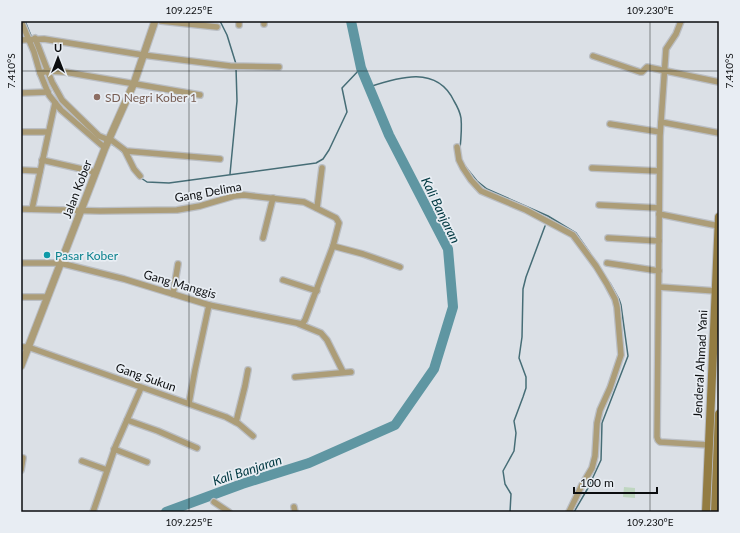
<svg xmlns="http://www.w3.org/2000/svg" width="740" height="533" viewBox="0 0 740 533" font-family="Lato,sans-serif">
<rect width="100%" height="100%" fill="#dbe0e6"/>
<!-- green -->
<polygon fill="#bfd6c0" points="624,487 635,488 635,498 623,497"/>
<g fill="none" stroke-linecap="round" stroke-linejoin="round">
<!-- stream -->
<g stroke="#466d76" stroke-width="1.5">
<polyline points="25,21 32,38"/>
<polyline points="220,21 227,35 236,64"/>
<polyline points="33,42 41,60"/>
<path d="M369,87C399,77 437,65 454,101C457,106 460,112 461,118C462,128 461,139 460,149"/>
<polyline points="109,143 117,147 124,154"/>
<polyline points="465,166 477,181 487,189 548,216 576,233 590,253"/>
<polyline points="230,174 237,101 236,68"/>
<polyline points="141,178 147,182 169,183 316,163 323,159 329,150 347,112 342,88 361,68"/>
<polyline points="510,512 511,494 505,484 503,471 514,451 516,433 514,421 523,397 526,388 526,377 519,358 522,337 523,289 526,277 545,226"/>
<polyline points="574,512 588,488 601,460 602,423 628,356 621,305 619,299 610,283"/>
</g>
<!-- river -->
<polyline stroke="#5f96a2" stroke-width="10" points="166,512 242,484 309,463 395,425 434,369 453,307 448,249 389,135 361,68 351,21"/>
<!-- minor casing -->
<g stroke="#babec4" stroke-width="8">
<g id="minor">
<polyline points="21,21 34,52 40,73 49,95 61,110 105,148"/>
<polyline points="161,21 217,27"/>
<polyline points="239,21 239,25"/>
<polyline points="264,21 264,24"/>
<polyline points="681,21 676,34 666,49 660,136 657,437 658,440 660,442 709,445"/>
<polyline points="35,38 52,82 62,100 99,136 109,140"/>
<polyline points="21,40 44,39 143,55 230,66 279,67"/>
<polyline points="593,56 640,72 642,72 647,67 719,82"/>
<polyline points="40,73 48,71 65,72 200,95"/>
<polyline points="21,93 48,92"/>
<polyline points="661,122 719,133"/>
<polyline points="610,124 660,132"/>
<polyline points="21,132 48,132"/>
<polyline points="110,139 126,151 220,159"/>
<polyline points="457,147 459,160 463,168 471,180 481,191 526,210 573,235 596,266 607,284 615,299 617,307 621,355 610,388 600,410 597,423 595,456 592,468 582,485 569,512"/>
<polyline points="125,151 134,169 140,176"/>
<polyline points="42,160 95,172"/>
<polyline points="592,168 659,171"/>
<polyline points="21,170 40,171"/>
<polyline points="599,205 659,208"/>
<polyline points="317,208 322,168"/>
<polyline points="21,209 100,211 177,210 200,206 234,196 244,195 304,202 336,218 339,223 333,246 305,320 302,324 209,305 124,279 60,263 21,263"/>
<polyline points="32,209 55,103"/>
<polyline points="659,214 719,226"/>
<polyline points="263,238 273,198"/>
<polyline points="608,238 659,241"/>
<polyline points="333,246 363,254 400,267"/>
<polyline points="607,263 659,271"/>
<polyline points="283,280 317,291"/>
<polyline points="659,287 716,291"/>
<polyline points="173,294 178,264"/>
<polyline points="21,297 46,297"/>
<polyline points="299,324 321,333 327,340 343,372"/>
<polyline points="21,347 28,347 226,417 239,424 253,436"/>
<polyline points="295,377 351,372"/>
<polyline points="189,403 195,370 209,305"/>
<polyline points="127,420 158,431 197,448"/>
<polyline points="236,422 245,386 248,370"/>
<polyline points="114,449 147,462"/>
<polyline points="82,461 107,470"/>
<polyline points="21,470 23,458"/>
<polyline points="214,502 229,512"/>
<polyline points="294,507 295,512"/>
<polyline points="93,512 116,445 141,388"/>
</g>
</g>
<!-- tertiary casing -->
<g stroke="#babec4" stroke-width="9">
<polyline id="tertiary" points="21,366 105,148 134,83 155,21"/>
</g>
<!-- secondary casing -->
<g stroke="#babec4" stroke-width="10">
<g id="secondary">
<polyline points="706,512 719,217"/>
<polyline points="715,512 719,414"/>
</g>
</g>
<!-- minor -->
<use href="#minor" stroke="#ac9d78" stroke-width="5.5"/>
<!-- tertiary -->
<use href="#tertiary" stroke="#ac9d78" stroke-width="7"/>
<!-- secondary -->
<use href="#secondary" stroke="#937c42" stroke-width="8"/>
</g>
<!-- ticks -->
<path fill="none" stroke="#0b0d0f" stroke-width="1" stroke-opacity="0.45" d="M189,21V512M650,21V512M21,71H719"/>
<!-- markers -->
<circle fill="#8d6e63" stroke="#e8edf3" stroke-width="1.5" cx="97" cy="97" r="4"/>
<circle fill="#0f9aa8" stroke="#e8edf3" stroke-width="1.5" cx="47" cy="255" r="4"/>
<g text-anchor="middle" dominant-baseline="central" stroke-width="3.5" stroke-linejoin="round" paint-order="stroke">
<!-- education labels -->
<g font-size="12" fill="#785e54" stroke="#e8edf3" text-anchor="start">
<text x="105" y="97">SD Negri Kober 1</text>
</g>
<!-- street labels -->
<g font-size="12" fill="#0b0d0f" stroke="#e8edf3">
<text transform="translate(77 189) rotate(-69)">Jalan Kober</text>
<text transform="translate(208 192) rotate(-10)">Gang Delima</text>
<text transform="translate(180 284) rotate(16)">Gang Manggis</text>
<text transform="translate(700 364) rotate(-87)">Jenderal Ahmad Yani</text>
<text transform="translate(146 377) rotate(19)">Gang Sukun</text>
</g>
<!-- culture labels -->
<g font-size="12" fill="#0d838f" stroke="#e8edf3" text-anchor="start">
<text x="55" y="255">Pasar Kober</text>
</g>
<!-- water labels -->
<g font-size="13" font-style="italic" fill="#003841" stroke="#e8edf3">
<text transform="translate(441 210) rotate(64)">Kali Banjaran</text>
<text transform="translate(247 470) rotate(-18)">Kali Banjaran</text>
</g>
</g>
<!-- border -->
<rect width="740" height="533" fill="none" stroke="#e8edf3" stroke-width="44"/>
<!-- north arrow -->
<g transform="translate(58 58)" stroke="#e8edf3" stroke-width="3" paint-order="stroke">
<path d="M0-3L7 15L0 10L-7 15Z" fill="#0b0d0f"/>
<text y="-6" font-size="11" font-weight="bold" text-anchor="middle" fill="#0b0d0f">U</text>
</g>
<!-- scale -->
<path d="M574 487v6h83v-6" fill="none" stroke="#0b0d0f" stroke-width="2"/>
<text x="580" y="487" font-size="12" fill="#0b0d0f" stroke="#e8edf3" stroke-width="3" paint-order="stroke">100 m</text>
<rect x="22" y="22" width="696" height="489" fill="none" stroke="#0b0d0f" stroke-width="1.5"/>
<g font-size="10" text-anchor="middle" fill="#0b0d0f">
<text x="189" y="14">109.225°E</text>
<text x="650" y="14">109.230°E</text>
<text transform="translate(11 71) rotate(-90)" y="4">7.410°S</text>
<text transform="translate(729 71) rotate(-90)" y="4">7.410°S</text>
<text x="189" y="526">109.225°E</text>
<text x="650" y="526">109.230°E</text>
</g>
</svg>
